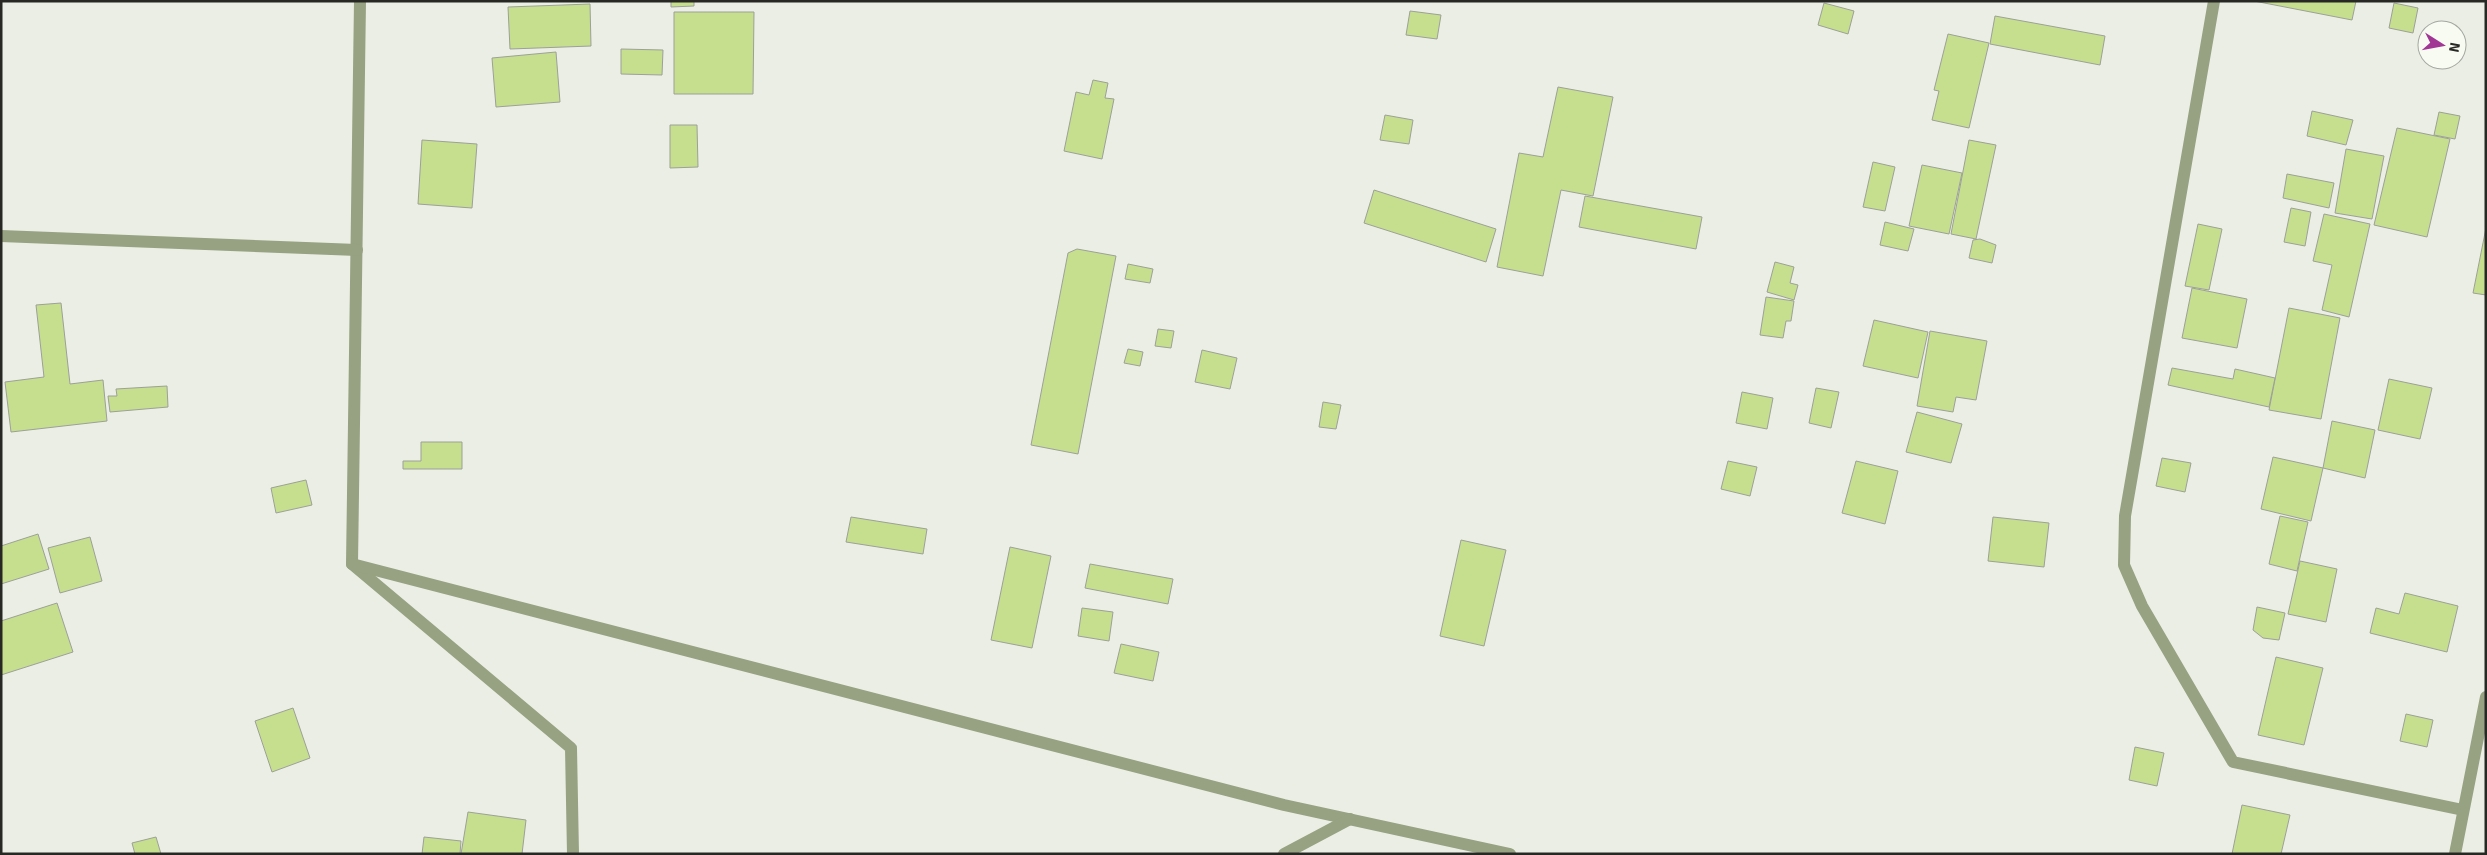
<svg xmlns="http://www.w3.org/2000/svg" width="2487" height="855" viewBox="0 0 2487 855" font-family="Signika,sans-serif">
<rect width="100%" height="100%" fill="#ebeee5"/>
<!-- building -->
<g fill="#c6df8f" stroke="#9da098">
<polygon points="671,1 694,1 694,6 671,7"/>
<polygon points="2254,1 2356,1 2352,20"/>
<polygon points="1824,3 1854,11 1848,34 1818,25"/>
<polygon points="2394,3 2418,8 2413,33 2389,28"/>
<polygon points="590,4 591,46 510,49 508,7"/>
<polygon points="1410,11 1441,15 1437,39 1406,35"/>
<polygon points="674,12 754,12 753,94 674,94"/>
<polygon points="1995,16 2105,36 2100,65 1990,44"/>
<polygon points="1948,34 1989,43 1969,128 1932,120 1939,91 1934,90"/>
<polygon points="621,49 663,50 662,75 621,74"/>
<polygon points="556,52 560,102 496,107 492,58"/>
<polygon points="1093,80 1108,83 1105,98 1114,99 1102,159 1064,151 1076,92 1089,95"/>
<polygon points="1558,87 1613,97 1593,196 1561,190 1543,276 1497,267 1519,153 1543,157"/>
<polygon points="2312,111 2353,120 2346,145 2307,136"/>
<polygon points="2439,112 2460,116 2455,139 2434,135"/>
<polygon points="1385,115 1413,120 1409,144 1380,140"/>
<polygon points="670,125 697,125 698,167 670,168"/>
<polygon points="2397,128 2450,139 2427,237 2374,225"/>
<polygon points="422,140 477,144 472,208 418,204"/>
<polygon points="1969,140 1996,145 1976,239 1951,234"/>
<polygon points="2346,149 2384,156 2372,219 2335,213"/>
<polygon points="1873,162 1895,167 1885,211 1863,207"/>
<polygon points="1922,165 1962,173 1949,234 1909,226"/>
<polygon points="2287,174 2334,183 2329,208 2283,198"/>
<polygon points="1374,190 1496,229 1486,262 1364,223"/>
<polygon points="1585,196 1702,217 1696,249 1579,227"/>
<polygon points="2291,208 2311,212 2305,246 2284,242"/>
<polygon points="2324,214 2370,224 2349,317 2322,310 2332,265 2313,261"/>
<polygon points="1885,222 1914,229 1908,251 1880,245"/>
<polygon points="2198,224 2222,229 2209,290 2185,286"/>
<polygon points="2486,228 2486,295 2473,293"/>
<polygon points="1980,239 1996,245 1992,263 1969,258 1973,240"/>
<polygon points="1077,249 1116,256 1078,454 1031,445 1068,253"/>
<polygon points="1775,262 1794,267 1790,283 1798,285 1794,300 1767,292"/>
<polygon points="1128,264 1153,269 1150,283 1125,279"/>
<polygon points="2192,288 2247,299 2237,348 2182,338"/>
<polygon points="1766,297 1794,301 1791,321 1786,321 1783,338 1760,335"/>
<polygon points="61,303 70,384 103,380 107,421 11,432 5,382 44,377 36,305"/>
<polygon points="2289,308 2340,318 2321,419 2269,410"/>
<polygon points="1874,320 1928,332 1918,378 1863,366"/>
<polygon points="1158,329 1174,331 1171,348 1155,346"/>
<polygon points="1930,331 1987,341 1976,400 1956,397 1953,412 1917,406"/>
<polygon points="1128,349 1143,352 1140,366 1124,363"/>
<polygon points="1202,350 1237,358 1230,389 1195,382"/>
<polygon points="2172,368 2233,379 2235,369 2275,378 2269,407 2168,385"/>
<polygon points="2389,379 2432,388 2420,439 2378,430"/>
<polygon points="167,386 168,407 110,412 108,396 117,396 116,389"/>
<polygon points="1816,388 1839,392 1831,428 1809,423"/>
<polygon points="1742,392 1773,398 1767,429 1736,423"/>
<polygon points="1323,402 1341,405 1336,429 1319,427"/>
<polygon points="1917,412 1962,424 1951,463 1906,452"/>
<polygon points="2332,421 2375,430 2365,478 2323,468"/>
<polygon points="421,442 462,442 462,469 403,469 403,461 421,461"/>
<polygon points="2273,457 2323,468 2311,521 2261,509"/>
<polygon points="2162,458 2191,463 2185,492 2156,486"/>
<polygon points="1728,461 1757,467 1750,496 1721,489"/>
<polygon points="1856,461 1898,471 1885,524 1842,513"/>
<polygon points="306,480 312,505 276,513 271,488"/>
<polygon points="2280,516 2308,522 2297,571 2269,564"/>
<polygon points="851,517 927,529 923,554 846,542"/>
<polygon points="1993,517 2049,523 2044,567 1988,561"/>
<polygon points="38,534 49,569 1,584 1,546"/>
<polygon points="90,537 102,581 60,593 48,548"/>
<polygon points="1461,540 1506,550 1484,646 1440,636"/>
<polygon points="1010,547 1051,556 1032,648 991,640"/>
<polygon points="2300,561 2337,569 2326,622 2288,614"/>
<polygon points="1090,564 1173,579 1168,604 1085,588"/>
<polygon points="2405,593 2458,606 2447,652 2370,633 2376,608 2399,614"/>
<polygon points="57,603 73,652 1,675 1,621"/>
<polygon points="2257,607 2285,613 2279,640 2263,638 2253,630"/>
<polygon points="1082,608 1113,612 1109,641 1078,636"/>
<polygon points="1121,644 1159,652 1153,681 1114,673"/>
<polygon points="2276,657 2323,668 2304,745 2258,735"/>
<polygon points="293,708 310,758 272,772 255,721"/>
<polygon points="2406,714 2433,720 2427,747 2400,741"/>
<polygon points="2135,747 2164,753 2157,786 2129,780"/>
<polygon points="2242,805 2290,815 2281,854 2232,854"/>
<polygon points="468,812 526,820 522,854 461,854"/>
<polygon points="156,837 161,854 135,854 132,843"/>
<polygon points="424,837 461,841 460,854 422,854"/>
</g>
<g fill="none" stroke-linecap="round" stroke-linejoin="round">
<!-- street -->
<g stroke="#96a281" stroke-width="12">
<polyline points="360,1 352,564 571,748 573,854"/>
<polyline points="2214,1 2125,516 2124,565 2142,606 2233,762 2463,810"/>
<polyline points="1,236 357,250"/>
<polyline points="352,564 1284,805 1510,854"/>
<polyline points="1284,854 1350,819"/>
<polyline points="2455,854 2486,697"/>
</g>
</g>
<!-- border -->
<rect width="2487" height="855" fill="none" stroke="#272824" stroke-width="5"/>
<!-- north arrow -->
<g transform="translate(2442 45) rotate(101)"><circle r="24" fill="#f8fbf2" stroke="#a4a7a0"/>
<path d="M0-4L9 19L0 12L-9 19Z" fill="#a23695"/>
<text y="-8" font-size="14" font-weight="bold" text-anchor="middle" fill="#272824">N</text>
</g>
</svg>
